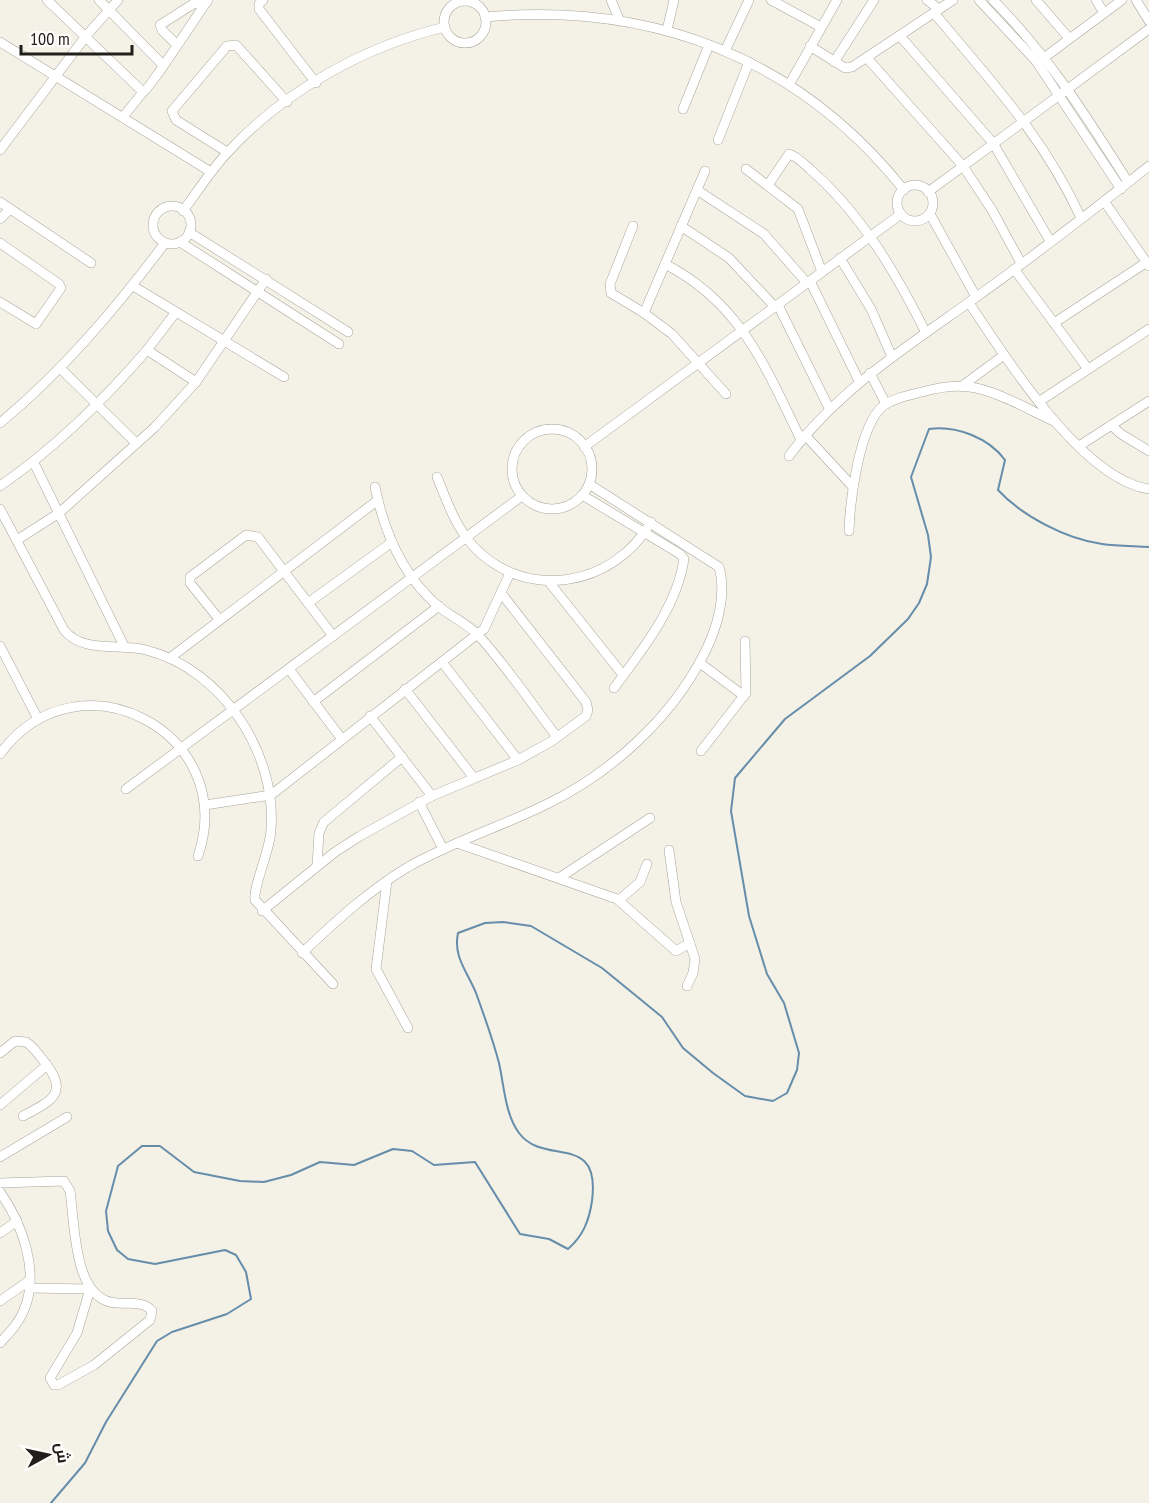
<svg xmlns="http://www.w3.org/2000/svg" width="1149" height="1503" viewBox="0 0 1149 1503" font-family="'PT Sans Narrow',Cairo,sans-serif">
<rect width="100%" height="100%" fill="#f4f1e6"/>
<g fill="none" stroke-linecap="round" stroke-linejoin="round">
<!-- stream -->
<path stroke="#668daa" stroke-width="2" d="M51,1503L85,1463L106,1422L157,1341L172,1332L227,1314L251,1299L246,1272L236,1255L225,1250L155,1264L128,1259L117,1250L108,1231L106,1211L118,1166L142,1146H160L194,1172L240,1181L264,1182L291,1175L320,1162L354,1165L393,1149L412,1151L434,1165L475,1162L520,1234L549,1239L568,1249C583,1236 589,1221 592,1201C601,1131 544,1167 519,1133C505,1114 504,1085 499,1063C493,1040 484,1015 476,993C467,971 453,957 458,933L485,923L503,922L531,926L602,968L640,999L662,1017L683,1048L713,1073L745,1096L773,1101L787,1093L797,1070L799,1053L784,1003L767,974L749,916L731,811L735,778L785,719L870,656L908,619L919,603L927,584L931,557L928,535L911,477L929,429C956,425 989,438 1005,460L998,490C1022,516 1066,539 1102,544C1117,546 1133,546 1149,547"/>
<!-- street casing -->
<g stroke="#a8a59b" stroke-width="10">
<g id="street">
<path d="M47,0L143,92C149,90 199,12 208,0"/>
<polyline points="99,0 162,64"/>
<polyline points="263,0 259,4 259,9 316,83"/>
<polyline points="611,0 619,19"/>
<polyline points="771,0 821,27"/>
<polyline points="927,0 939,9"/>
<polyline points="979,0 1036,61 1121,189"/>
<path d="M993,0C1048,55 1087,117 1128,182"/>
<polyline points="1036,0 1068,37"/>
<polyline points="1096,0 1104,13"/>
<polyline points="1136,0 1149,21"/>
<circle cx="465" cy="22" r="21"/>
<path d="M934,13C990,80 1044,137 1081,218"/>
<path d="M485,17C652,2 798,57 904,190"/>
<polyline points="667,30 674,0"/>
<polyline points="900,36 993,143 1050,241"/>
<polyline points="0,42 211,172"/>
<polyline points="177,45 162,30 160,25 193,4 206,3"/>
<polyline points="810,46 845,68 852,67 953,0"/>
<polyline points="725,51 749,0"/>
<polyline points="1045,57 1122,0"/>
<polyline points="867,58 963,166 992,210 1021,263"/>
<polyline points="834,62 874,0"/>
<polyline points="789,85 837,0"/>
<polyline points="683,109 709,45"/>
<polyline points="123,117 143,92"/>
<polyline points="718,140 749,62"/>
<polyline points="0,150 86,36 118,0"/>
<polyline points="227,152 176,120 172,111 227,46 236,45 287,102"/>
<polyline points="746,169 798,209 822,272"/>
<path d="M768,185L789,154C797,156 804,164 811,170C862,215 896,273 926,333"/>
<circle cx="915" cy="203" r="18"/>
<polyline points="697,190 764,234 807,283"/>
<polyline points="928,192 1149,29"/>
<polyline points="1104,201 1149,266"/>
<polyline points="0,202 91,263"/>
<circle cx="172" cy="225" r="19"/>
<path d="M183,211C198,191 211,170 228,152C284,91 365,46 445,27"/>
<polyline points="930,214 976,297"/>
<polyline points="0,219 10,209"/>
<polyline points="633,226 610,284 611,293 644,313 672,334 726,394"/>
<polyline points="681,226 729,258 775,307"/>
<polyline points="189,232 348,332"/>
<polyline points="180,242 339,344"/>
<polyline points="0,243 59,284 61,288 36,324 0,302"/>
<polyline points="840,258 871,309 892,357"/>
<path d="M665,264C741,303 766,368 801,440"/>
<polyline points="1014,269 1088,369"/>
<polyline points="810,281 859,381"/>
<polyline points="133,286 284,377"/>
<path d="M969,303C1006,357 1081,479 1149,489"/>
<polyline points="778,305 829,408"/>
<polyline points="644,313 705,171"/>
<polyline points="1054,323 1147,262"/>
<polyline points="147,350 176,312"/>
<polyline points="60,368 136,443"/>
<polyline points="870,373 886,404"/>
<polyline points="962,386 1004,355"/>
<polyline points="1040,401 1149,329"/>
<path d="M0,423C63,371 116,308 165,243"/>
<polyline points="1111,425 1121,434 1149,451"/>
<circle cx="552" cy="469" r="40"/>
<polyline points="805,435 853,487"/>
<polyline points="1079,446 1149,401"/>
<polyline points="584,447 901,214"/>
<path d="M789,456C839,389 908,346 975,298C1034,256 1092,211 1149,166"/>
<polyline points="34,463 124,646"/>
<path d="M437,477C447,501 455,526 473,546C525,602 614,587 651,522"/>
<path d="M0,486C55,448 103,401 147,350L196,382"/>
<path d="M375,487C384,531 403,576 438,606C451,617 467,623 479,636C507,667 531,703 557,737"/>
<path d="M582,495L680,554L684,559C677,607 642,650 614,688"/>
<path d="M0,509L64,630C83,654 120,643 146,650C222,669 277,753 271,830C270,851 253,886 255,900L333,984"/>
<path d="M849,531C850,501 859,426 883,406C893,398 910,395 922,392C940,387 957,384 976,388C1003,394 1031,411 1056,422"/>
<polyline points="17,540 59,513 155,427 196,382 266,279"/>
<polyline points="549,582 623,675"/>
<polyline points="308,603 392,542"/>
<polyline points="219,619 190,583 190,577 246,535 258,537 333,636"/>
<polyline points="0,646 38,719"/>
<polyline points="170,658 378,500"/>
<polyline points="442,662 518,760"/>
<polyline points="700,663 744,696"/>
<polyline points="289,669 341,738"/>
<polyline points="405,689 474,778"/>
<polyline points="313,702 439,606"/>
<polyline points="370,716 432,796"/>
<polyline points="701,751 746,693 745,641"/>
<path d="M0,754C77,648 240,732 198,856"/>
<polyline points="126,789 522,496"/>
<polyline points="419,802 443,849"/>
<polyline points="205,805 271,795 484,629 510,573"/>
<polyline points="457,843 617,899 676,951 690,943"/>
<polyline points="669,850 676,902 695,959 693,973 687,986"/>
<polyline points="317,866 319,833 324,822 402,757"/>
<polyline points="559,878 650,818"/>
<polyline points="387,881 376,969 408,1028"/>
<polyline points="619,900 640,882 647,864"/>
<polyline points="262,911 335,852 360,836 432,796 518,760 552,741 586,716 588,710 586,702 501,593"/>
<path d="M302,953C336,921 368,891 408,867C452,842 500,827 545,805C610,774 671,719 704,654C717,629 727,595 719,567L589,484"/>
<path d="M0,1053L15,1041L26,1042C34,1047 40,1056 46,1064C70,1094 49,1102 23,1116"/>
<polyline points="0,1105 47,1065"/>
<polyline points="0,1157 67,1117"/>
<path d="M0,1183L64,1181L70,1191C75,1224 73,1303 118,1303C129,1304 145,1301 152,1311L150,1320L94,1365L58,1385H54L50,1378L77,1333L90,1289"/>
<path d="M0,1192C22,1223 40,1272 24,1310C19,1323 9,1333 0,1343"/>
<polyline points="0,1233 17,1221"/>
<polyline points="29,1288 90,1289"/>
<polyline points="0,1301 30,1280"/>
</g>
</g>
<!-- street -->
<use href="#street" stroke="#fff" stroke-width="9"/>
</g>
<!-- north arrow -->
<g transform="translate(48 1455) rotate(82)" stroke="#fffefc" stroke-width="4.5" paint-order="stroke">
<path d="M0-4.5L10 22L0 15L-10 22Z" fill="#201f1b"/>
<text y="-9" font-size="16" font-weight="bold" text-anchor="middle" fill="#201f1b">ش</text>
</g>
<!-- scale -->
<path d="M21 45v9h111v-9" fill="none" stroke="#201f1b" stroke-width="3"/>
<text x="30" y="45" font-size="18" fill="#201f1b" stroke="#fffefc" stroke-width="4.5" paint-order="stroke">100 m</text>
</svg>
